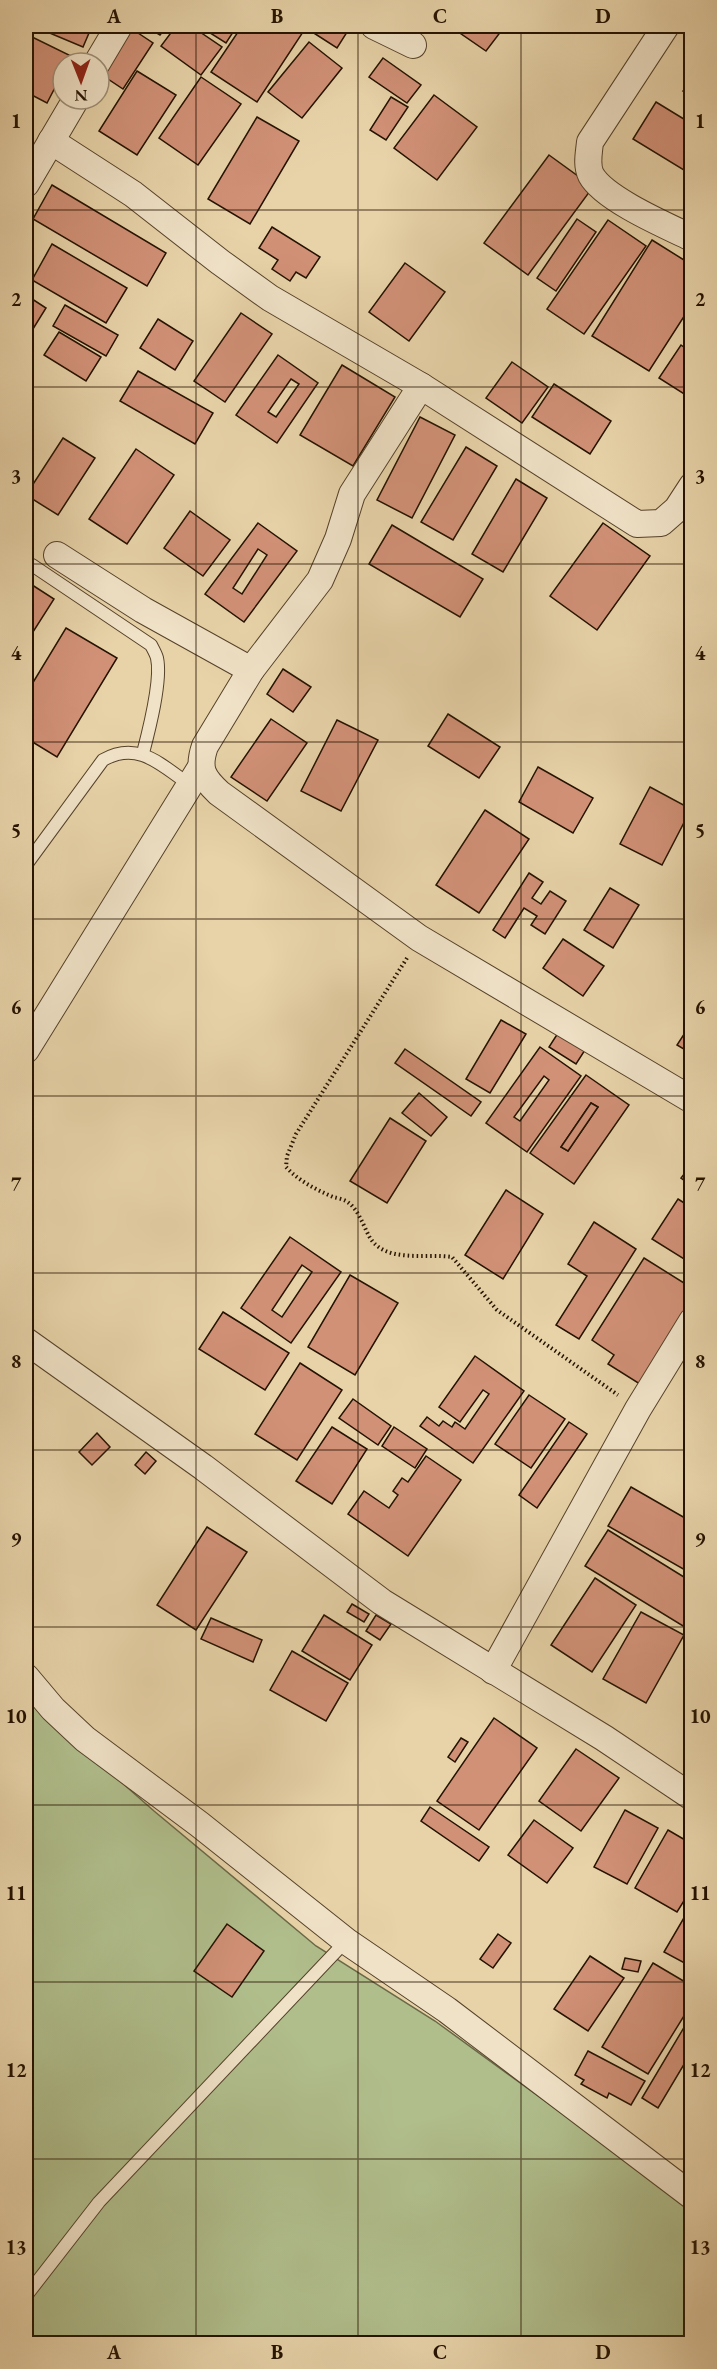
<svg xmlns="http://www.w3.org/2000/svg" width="717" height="2369" viewBox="0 0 717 2369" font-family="'EB Garamond',serif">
<rect width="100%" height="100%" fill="#e8d3a9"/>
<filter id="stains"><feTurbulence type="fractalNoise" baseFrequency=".00333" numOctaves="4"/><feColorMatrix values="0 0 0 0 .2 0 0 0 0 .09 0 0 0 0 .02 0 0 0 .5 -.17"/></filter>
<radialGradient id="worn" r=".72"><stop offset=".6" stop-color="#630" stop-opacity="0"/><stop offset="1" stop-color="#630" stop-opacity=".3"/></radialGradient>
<!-- green -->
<polygon fill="#b0be8c" stroke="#6a6846" stroke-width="1.5" points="26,1698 154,1811 316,1946 435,2021 691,2207 691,2343 26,2343"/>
<!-- building -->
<g fill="#d19177" stroke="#241200" stroke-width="1.5" fill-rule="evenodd">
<polygon points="33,26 92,26 83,47"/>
<polygon points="145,26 167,26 160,35"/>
<polygon points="176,26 191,26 222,47 201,75 161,46"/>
<polygon points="199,26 237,26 226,43"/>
<polygon points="242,26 294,26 303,32 257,102 211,72"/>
<polygon points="308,26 344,26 349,29 337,48 306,28"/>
<polygon points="461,26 505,26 486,51 457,31"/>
<polygon points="129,27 153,43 123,89 99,73"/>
<polygon points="26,34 71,56 67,63 63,63 63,72 47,103 26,92"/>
<polygon points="309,42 342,68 302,118 268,92"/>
<polygon points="383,58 421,85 407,103 369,77"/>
<polygon points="137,71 176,95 137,155 99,131"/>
<polygon points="201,77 241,104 198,165 159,138"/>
<polygon points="692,80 692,96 683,91"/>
<polygon points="434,95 477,127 437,180 394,148"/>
<polygon points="391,97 408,107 386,140 370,130"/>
<polygon points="656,102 692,124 692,175 633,139"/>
<polygon points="257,117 299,141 250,224 208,199"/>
<polygon points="549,155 593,187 528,275 484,243"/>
<polygon points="52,185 166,253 147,286 33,219"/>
<polygon points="577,219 596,232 556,291 537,278"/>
<polygon points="608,220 646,246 584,334 547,309"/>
<polygon points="272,227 320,257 306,278 296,272 290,281 272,269 278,260 259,248"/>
<polygon points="652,240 692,265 692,304 649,371 592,336"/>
<polygon points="52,244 127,288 106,323 32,280"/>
<polygon points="405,263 445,292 409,341 369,312"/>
<polygon points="26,295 46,308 28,337 26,336"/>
<polygon points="65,305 118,335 106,356 53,326"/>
<polygon points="241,313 272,334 225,402 194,381"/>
<polygon points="158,319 193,341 175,370 140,348"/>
<polygon points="59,332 101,357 86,381 44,355"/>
<polygon points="681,345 692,353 692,399 659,378"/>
<path d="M278,355L318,383L277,443L236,415ZM291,379L299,384L276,417L268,412Z"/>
<polygon points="512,362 548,387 522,423 486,398"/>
<polygon points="342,365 395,397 353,466 300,435"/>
<polygon points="138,371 213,413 195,444 120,401"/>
<polygon points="554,384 611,421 590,454 532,417"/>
<polygon points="420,417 455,435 412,518 377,500"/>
<polygon points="63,438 95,458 58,515 26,495"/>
<polygon points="466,447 497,466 453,540 421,522"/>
<polygon points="136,449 174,475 127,544 89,519"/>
<polygon points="516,479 547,498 503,572 472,554"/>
<polygon points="190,511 230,540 203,576 164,548"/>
<path d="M258,523L297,551L244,622L205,594ZM258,549L267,555L242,594L233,588Z"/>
<polygon points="603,523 650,556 597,630 550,596"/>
<polygon points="392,525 483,579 460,617 369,564"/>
<polygon points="26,581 54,599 26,643"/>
<polygon points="66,628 117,658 57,757 26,738 26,694"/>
<polygon points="283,669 311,687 293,712 267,694"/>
<polygon points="448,714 500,747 479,778 428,746"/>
<polygon points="271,719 307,743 267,801 231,777"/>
<polygon points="337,720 378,740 341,811 301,791"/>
<polygon points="538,767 593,798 573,833 519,802"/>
<polygon points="650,787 691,809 662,865 620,844"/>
<polygon points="26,792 32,796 26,806"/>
<polygon points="485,810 529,839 479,913 436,885"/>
<polygon points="529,873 543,882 532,898 541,904 550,891 566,901 545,934 531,925 537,916 524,908 505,938 493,930"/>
<polygon points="610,888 639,905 613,948 584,930"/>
<polygon points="563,939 604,966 583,996 543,968"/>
<polygon points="501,1020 526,1034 490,1093 466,1079"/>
<polygon points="692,1022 692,1054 677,1045"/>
<polygon points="558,1033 585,1050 576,1064 549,1047"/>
<path d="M540,1047L581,1076L527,1152L486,1123ZM544,1076L549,1080L520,1121L514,1117Z"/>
<polygon points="405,1049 481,1102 471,1116 395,1063"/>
<path d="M586,1075L629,1105L574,1184L530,1153ZM591,1103L598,1107L568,1151L561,1147Z"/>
<polygon points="419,1093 447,1117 431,1136 402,1113"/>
<polygon points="591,1103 598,1107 568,1151 561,1147"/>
<polygon points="390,1118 426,1141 387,1203 350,1181"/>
<polygon points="692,1164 692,1186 681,1178"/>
<polygon points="506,1190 543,1214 503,1279 465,1255"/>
<polygon points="678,1199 692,1208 692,1264 652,1239"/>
<polygon points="594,1222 636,1249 579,1339 556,1325 587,1276 568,1264"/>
<path d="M290,1237L341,1272L291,1343L241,1308ZM302,1265L312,1272L282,1317L272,1310Z"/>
<polygon points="644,1258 692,1288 692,1310 643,1386 608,1364 614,1355 592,1340"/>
<polygon points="350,1275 398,1303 355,1375 308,1347"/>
<polygon points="223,1312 289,1353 265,1390 199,1349"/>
<polygon points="475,1356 524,1391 473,1463 420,1426 427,1417 439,1426 443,1421 452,1427 455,1422 465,1429 489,1394 483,1390 460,1422 439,1407"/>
<polygon points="300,1363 342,1390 297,1460 255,1434"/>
<polygon points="529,1395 565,1419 531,1468 495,1444"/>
<polygon points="353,1399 391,1426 378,1445 339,1418"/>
<polygon points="569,1422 587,1434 537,1508 519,1495"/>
<polygon points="332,1427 367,1449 332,1504 296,1481"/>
<polygon points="394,1427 427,1449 415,1468 382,1446"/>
<polygon points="97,1433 110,1447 92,1465 79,1452"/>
<polygon points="146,1452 156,1461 145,1474 135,1465"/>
<polygon points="426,1456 461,1480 408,1556 348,1514 364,1491 389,1508 398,1495 393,1491 402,1478 408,1482"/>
<polygon points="631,1487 692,1522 692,1574 608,1526"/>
<polygon points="207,1527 247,1552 196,1630 157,1605"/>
<polygon points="608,1530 692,1582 692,1624 688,1629 585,1566"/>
<polygon points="595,1578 636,1605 592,1672 551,1645"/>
<polygon points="352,1604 369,1614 364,1622 347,1612"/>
<polygon points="641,1612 684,1635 646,1703 603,1679"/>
<polygon points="324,1615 372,1645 350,1680 302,1651"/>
<polygon points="376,1615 391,1624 380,1640 366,1631"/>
<polygon points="211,1618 262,1640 253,1662 201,1639"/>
<polygon points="292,1651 348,1683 326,1721 270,1690"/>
<polygon points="494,1718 537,1748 479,1830 437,1801"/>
<polygon points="461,1738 468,1742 455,1762 448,1757"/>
<polygon points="576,1749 619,1778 581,1831 539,1801"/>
<polygon points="430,1807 489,1847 479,1861 421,1821"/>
<polygon points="625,1810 658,1828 627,1884 594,1867"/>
<polygon points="534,1820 573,1848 547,1883 508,1855"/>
<polygon points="668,1830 692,1844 692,1888 677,1912 635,1888"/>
<polygon points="692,1904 692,1967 664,1952"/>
<polygon points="227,1924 264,1951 232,1997 194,1971"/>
<polygon points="498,1934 511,1943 493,1968 480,1959"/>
<polygon points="590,1956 624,1978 588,2031 554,2009"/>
<polygon points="625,1958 641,1961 638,1972 622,1969"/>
<polygon points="653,1963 692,1986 692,2003 648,2074 602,2047"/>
<polygon points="692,2014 692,2051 658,2108 642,2098"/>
<polygon points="588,2051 645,2081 631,2105 609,2093 607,2098 581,2084 584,2080 575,2075"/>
</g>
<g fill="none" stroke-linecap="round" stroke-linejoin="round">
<!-- lane casing -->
<g stroke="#55422a" stroke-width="14">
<g id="lane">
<path d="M32,565L151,645C153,649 156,654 157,658C162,680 149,730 143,753"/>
<path d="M26,865L103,760C138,740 161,765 190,785"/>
<polyline points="26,2296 99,2202 346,1941"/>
</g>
</g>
<!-- street casing -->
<g stroke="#55422a" stroke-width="28">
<g id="street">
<polyline points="374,26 413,45"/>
<path d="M666,26L590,142C589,153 586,165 591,175C604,199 667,226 692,238"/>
<polyline points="97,63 119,26"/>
<polyline points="51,141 133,194 220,262 270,298 421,386 637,524 661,523 677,509 692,486"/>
<polyline points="26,184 76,99"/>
<path d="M421,386L352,494L338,539L320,580L251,670L205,746C197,769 203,778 219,793L419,938L692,1100"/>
<polyline points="57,555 143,610 251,670"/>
<polyline points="26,1050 201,767"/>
<polyline points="26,1341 203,1467 382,1602 604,1738 692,1797"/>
<polyline points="493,1671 638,1409 692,1321"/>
<polyline points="26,1677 53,1709 85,1739 199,1824 346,1941 447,2010 692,2196"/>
</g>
</g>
<!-- path -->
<path stroke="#241200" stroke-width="4" stroke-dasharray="1.5 3" stroke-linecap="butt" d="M407,958L296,1134L287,1156L286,1167C299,1181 315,1189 333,1197C337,1198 342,1199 346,1201C358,1208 363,1225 369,1236C384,1264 426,1253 452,1257L497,1310L618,1395"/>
<!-- lane -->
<use href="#lane" stroke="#f0e2c7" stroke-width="12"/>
<!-- street -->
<use href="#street" stroke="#f0e2c7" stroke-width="26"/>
</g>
<!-- grid -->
<path fill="none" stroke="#241200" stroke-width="1.5" stroke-opacity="0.55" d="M196,26V2344M358,26V2344M521,26V2344M26,210H692M26,387H692M26,564H692M26,742H692M26,919H692M26,1096H692M26,1273H692M26,1450H692M26,1627H692M26,1805H692M26,1982H692M26,2159H692"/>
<!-- margin -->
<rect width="717" height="2369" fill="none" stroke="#e8d3a9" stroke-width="66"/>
<!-- north arrow -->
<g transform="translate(81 81) rotate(179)"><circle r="28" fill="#f0e2c7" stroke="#9e8f77" stroke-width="1.5"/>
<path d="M0-4.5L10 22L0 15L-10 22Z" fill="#8f2418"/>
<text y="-9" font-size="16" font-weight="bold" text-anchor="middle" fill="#241200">N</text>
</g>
<rect x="33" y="33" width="651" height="2303" fill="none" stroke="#241200" stroke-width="2"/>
<g font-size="20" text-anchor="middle" font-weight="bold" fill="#241200">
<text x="114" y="23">A</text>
<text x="277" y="23">B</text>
<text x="440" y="23">C</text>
<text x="603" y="23">D</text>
<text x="16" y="128">1</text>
<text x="700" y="128">1</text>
<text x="16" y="306">2</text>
<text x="700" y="306">2</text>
<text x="16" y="483">3</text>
<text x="700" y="483">3</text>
<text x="16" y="660">4</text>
<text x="700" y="660">4</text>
<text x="16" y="837">5</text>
<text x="700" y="837">5</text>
<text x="16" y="1014">6</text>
<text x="700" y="1014">6</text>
<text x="16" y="1191">7</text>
<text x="700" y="1191">7</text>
<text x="16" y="1368">8</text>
<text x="700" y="1368">8</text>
<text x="16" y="1546">9</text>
<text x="700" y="1546">9</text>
<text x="16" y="1723">10</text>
<text x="700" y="1723">10</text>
<text x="16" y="1900">11</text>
<text x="700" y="1900">11</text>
<text x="16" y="2077">12</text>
<text x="700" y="2077">12</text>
<text x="16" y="2254">13</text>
<text x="700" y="2254">13</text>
<text x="114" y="2359">A</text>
<text x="277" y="2359">B</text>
<text x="440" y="2359">C</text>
<text x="603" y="2359">D</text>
</g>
<rect width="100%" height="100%" filter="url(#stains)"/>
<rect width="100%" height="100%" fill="url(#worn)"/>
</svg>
